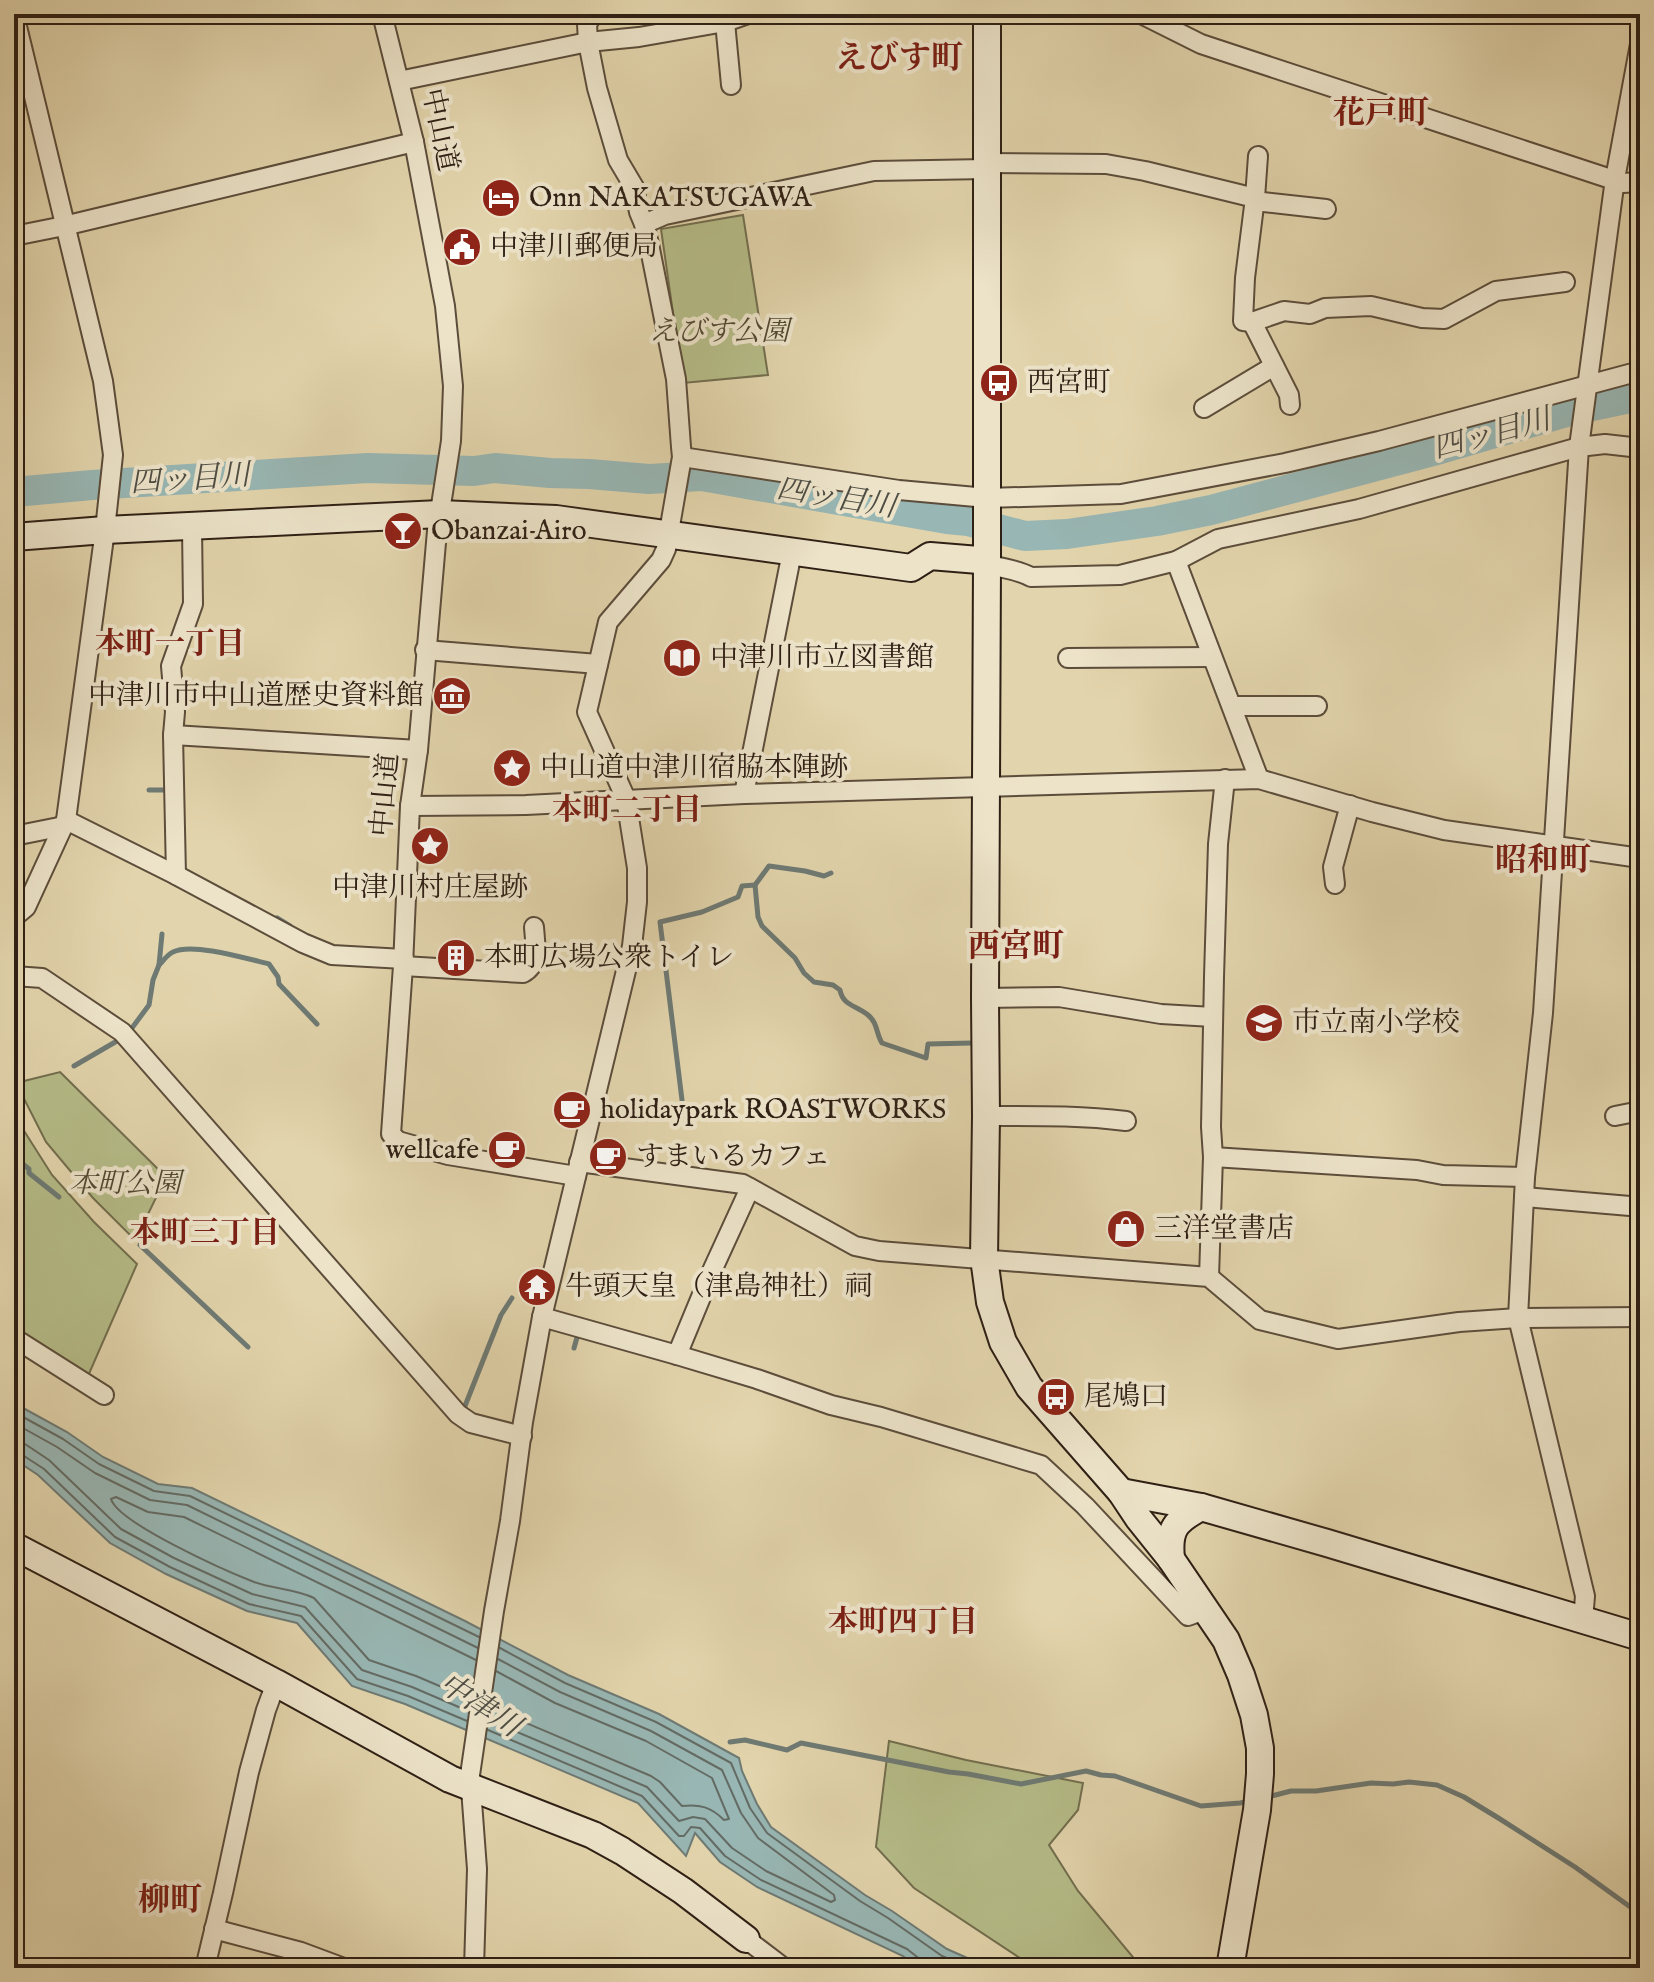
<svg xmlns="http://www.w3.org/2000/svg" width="1654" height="1982" viewBox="0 0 1654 1982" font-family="'IM FELL English','Noto Serif JP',serif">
<rect width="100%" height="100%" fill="#e2d4ac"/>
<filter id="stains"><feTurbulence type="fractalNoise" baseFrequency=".0025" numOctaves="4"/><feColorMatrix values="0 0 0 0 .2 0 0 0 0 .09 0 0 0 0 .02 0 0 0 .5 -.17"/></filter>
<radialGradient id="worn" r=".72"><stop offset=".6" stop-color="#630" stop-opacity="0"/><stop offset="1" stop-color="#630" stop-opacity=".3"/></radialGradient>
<!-- green -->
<g fill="#b5bc88" stroke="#726e4e" stroke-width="2">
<polygon points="743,215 768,375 683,383 661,229"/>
<polygon points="60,1072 166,1177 137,1237 133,1238 93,1198 46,1142 16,1083"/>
<polygon points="14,1115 52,1175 94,1222 137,1264 88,1376 14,1327"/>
<polygon points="889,1741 966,1760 1083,1783 1078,1810 1049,1845 1078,1891 1142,1968 1035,1968 914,1888 876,1847"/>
</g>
<!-- water -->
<polygon fill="#98b6b3" stroke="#6e7a74" stroke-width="2" points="14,1403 67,1432 103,1457 158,1484 192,1488 465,1621 568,1675 659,1714 739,1758 742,1771 757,1804 771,1827 865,1895 892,1911 947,1949 990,1968 948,1968 936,1964 938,1968 918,1968 903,1956 757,1887 720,1862 695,1833 686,1856 638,1803 405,1704 352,1686 297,1623 247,1611 166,1574 110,1543 38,1475 14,1459"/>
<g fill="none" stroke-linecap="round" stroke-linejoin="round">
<!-- shore -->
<g stroke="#646b64" stroke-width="2">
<polyline points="14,1412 63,1439 99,1464 154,1491 190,1496 479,1637"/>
<polyline points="14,1423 57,1447 95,1473 150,1500 187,1505 478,1648"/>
<polyline points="14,1443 25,1444 49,1460 121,1529 174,1558 252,1594 305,1607 362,1670 412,1687 468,1711"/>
<polyline points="14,1453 21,1454 44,1469 115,1537 170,1567 249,1604 301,1616 357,1679 408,1696 467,1721"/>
<polyline points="500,1648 565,1683 656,1722 731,1763 750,1808 767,1833 860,1901 888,1918 942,1956 970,1968"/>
<path d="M470,1699L416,1676L369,1660L314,1598C295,1589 273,1589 254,1582C226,1571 118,1523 111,1499L116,1497L148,1512L184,1517L476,1660"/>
<path d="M491,1708L651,1776L660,1782L682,1806C700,1804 711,1807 724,1820L729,1819L712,1778L646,1741L555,1703L496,1671"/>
<polyline points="489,1720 647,1787 679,1821 693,1817 705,1819 732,1848 766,1871 831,1902 835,1900 834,1895 758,1838 741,1813 722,1770 651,1731 560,1692 498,1659"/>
<polyline points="488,1730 642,1796 679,1836 684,1836 691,1827 700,1828 725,1856 761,1880 907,1949 921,1960 922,1968"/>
</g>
<!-- stream -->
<g stroke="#6e7a74" stroke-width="5">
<polyline points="149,790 171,790"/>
<polyline points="755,885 769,866 805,871 824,876 831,873"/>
<polyline points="277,918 290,926"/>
<path d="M159,965C163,961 168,954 173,952C192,942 248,959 269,964L278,977L279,984L317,1024"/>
<polyline points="129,1032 149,1005 153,980 159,965 162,934"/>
<polyline points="74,1066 117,1041"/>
<path d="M683,1108L660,922L702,912L738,897L742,886L755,885L758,917L762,926L795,958L804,973L814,982L833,985L840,990C843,1006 856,1005 868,1015C878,1023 876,1034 882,1043L926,1058L928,1044L972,1043"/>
<polyline points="14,1157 29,1169 29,1173 59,1197"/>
<polyline points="140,1245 248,1347"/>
<polyline points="574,1348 578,1334"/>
<polyline points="463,1411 501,1315 512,1298"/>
<polyline points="730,1742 745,1740 787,1750 801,1743 949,1772 968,1774 1021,1784 1086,1771 1101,1775 1115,1776 1201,1806 1240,1803 1251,1801"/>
<polyline points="1264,1798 1291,1791 1316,1791 1371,1783 1393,1784 1409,1782 1437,1785 1464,1797 1500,1819 1575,1867 1640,1914"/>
</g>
<!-- river -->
<polyline stroke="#98b6b3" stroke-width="30" points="14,492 92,485 368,468 474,471 495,468 550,473 589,474 649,479 701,476 713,478 947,519 968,521 1025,536 1067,534 1157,521 1211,510 1433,451 1573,410 1640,396"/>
<!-- street casing -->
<g stroke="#5c4d3b" stroke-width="22">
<g id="street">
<polyline points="382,14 414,142 445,306 453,386 451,441 437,531 418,750 410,806 403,966 391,1134 398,1141 448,1155 576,1176"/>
<polyline points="1141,14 1201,44 1623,183 1640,182"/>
<polyline points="725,22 731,85"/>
<polyline points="399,81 588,42 639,37 725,22 748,14"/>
<polyline points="986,163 1106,164 1145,171 1255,198 1245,278 1243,321 1252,322 1284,311 1310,314 1325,308 1371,306 1422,318 1444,319 1496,291 1565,282"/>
<polyline points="1255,198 1258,156"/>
<polyline points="1254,201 1326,209"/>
<polyline points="644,224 665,215 874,171 986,169"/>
<polyline points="14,236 64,226 414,142"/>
<polyline points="1252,322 1289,395 1290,405"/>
<polyline points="1204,408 1274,366"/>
<polyline points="682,457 899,490 987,498 1121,494 1285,463 1379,441 1640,371"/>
<polyline points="1176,561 1259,779"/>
<path d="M987,564C1003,569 1017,569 1031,577L1120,575L1176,561L1218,539L1359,509L1579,447L1605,444L1640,448"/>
<polyline points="425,650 598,664"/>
<polyline points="1068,658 1211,657"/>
<polyline points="1232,706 1317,706"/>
<polyline points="173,735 418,750"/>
<polyline points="744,794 792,552"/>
<polyline points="410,806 526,805 744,794 1259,779 1372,812 1444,830 1640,858"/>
<polyline points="66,820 176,875 303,943 332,955 404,959"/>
<polyline points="14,836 64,826"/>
<polyline points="176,875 173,735 175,712 171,666 193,604 192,527"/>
<polyline points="1335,884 1333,867 1350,805"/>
<polyline points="14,917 26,907 66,820 105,530 113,455 103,381 14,14"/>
<path d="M403,966L523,973C540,964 535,943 534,927"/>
<polyline points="14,976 42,978 122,1032 458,1414 471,1423 522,1436"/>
<polyline points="985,998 1059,997 1161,1014 1213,1017"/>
<path d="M986,1116C1033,1116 1079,1115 1126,1121"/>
<polyline points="1615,1116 1640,1111"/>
<polyline points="1213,1157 1417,1170 1443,1175 1525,1177"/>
<polyline points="579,1162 743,1184 855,1246 879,1251 1209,1277 1260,1320 1338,1339 1459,1322 1518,1318 1640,1317"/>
<polyline points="1524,1197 1630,1206 1640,1204"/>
<polyline points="1209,1277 1213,1157 1211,1127 1214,977 1218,844 1225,779"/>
<polyline points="542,1317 677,1355 757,1379 831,1405 881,1417 1041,1465 1085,1506 1188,1616 1205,1610"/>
<polyline points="14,1338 104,1395"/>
<polyline points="677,1355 711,1273 750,1188"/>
<polyline points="1583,1620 1585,1596 1518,1318 1525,1177 1543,1013 1579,447 1615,179 1640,44"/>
<polyline points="214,1929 301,1952 344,1968"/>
<polyline points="746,1939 784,1968"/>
<polyline points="205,1968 223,1893 249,1772 266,1710 276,1683"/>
<polyline points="474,1968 477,1869 470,1775 494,1611 510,1521 523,1422 542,1317 632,946 637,902 637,868 626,799 587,712 608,622 661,560 666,549 682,457 681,447 676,379 649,244 644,224 639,212 634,187 618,160 597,88 588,42 587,24 593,14"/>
</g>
</g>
<!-- secondary casing -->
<g stroke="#2f2015" stroke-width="30">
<g id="secondary">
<polyline points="987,14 987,564 985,998 986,1116 984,1258 990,1302 1003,1342 1029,1387 1121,1492 1139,1519 1171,1559 1226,1640 1241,1675 1254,1715 1260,1748 1260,1774 1257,1810 1230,1968"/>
<polyline points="14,537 105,530 440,514 556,519 911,568 930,556 979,560 987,564"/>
<polyline points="1121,1492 1201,1507 1327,1543 1640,1637"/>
<polyline points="14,1546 276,1683 450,1779 593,1835 622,1851 683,1891 746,1939"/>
<path d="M1171,1559C1168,1529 1175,1521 1201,1507"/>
</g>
</g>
<!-- street -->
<use href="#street" stroke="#ece3c9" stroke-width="18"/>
<!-- secondary -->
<use href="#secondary" stroke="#ece3c9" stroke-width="26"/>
</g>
<!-- icons -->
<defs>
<g id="hotel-disc" transform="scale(2)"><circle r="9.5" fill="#8f2418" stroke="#ece3c9"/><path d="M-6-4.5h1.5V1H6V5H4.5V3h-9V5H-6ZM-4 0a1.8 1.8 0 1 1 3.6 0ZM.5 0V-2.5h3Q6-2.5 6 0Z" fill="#fff"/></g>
<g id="civic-disc" transform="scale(2)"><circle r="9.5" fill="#8f2418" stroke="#ece3c9"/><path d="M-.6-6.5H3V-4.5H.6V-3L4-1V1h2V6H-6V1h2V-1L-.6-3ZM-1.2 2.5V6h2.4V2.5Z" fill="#fff"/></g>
<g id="bus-disc" transform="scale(2)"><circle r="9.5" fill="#8f2418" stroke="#ece3c9"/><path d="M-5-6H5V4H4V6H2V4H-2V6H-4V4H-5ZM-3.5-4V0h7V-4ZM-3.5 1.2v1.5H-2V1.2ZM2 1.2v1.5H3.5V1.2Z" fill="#fff"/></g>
<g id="bar-disc" transform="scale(2)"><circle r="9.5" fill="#8f2418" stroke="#ece3c9"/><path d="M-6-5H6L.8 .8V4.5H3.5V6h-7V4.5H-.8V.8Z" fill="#fff"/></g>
<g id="library-disc" transform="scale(2)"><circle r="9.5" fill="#8f2418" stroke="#ece3c9"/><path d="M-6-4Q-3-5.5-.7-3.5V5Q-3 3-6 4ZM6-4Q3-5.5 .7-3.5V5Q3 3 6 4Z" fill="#fff"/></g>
<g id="museum-disc" transform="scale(2)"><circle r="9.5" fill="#8f2418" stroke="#ece3c9"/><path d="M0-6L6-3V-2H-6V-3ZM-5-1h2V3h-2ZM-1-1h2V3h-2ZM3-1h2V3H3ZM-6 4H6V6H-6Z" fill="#fff"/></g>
<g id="sight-disc" transform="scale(2)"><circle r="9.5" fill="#8f2418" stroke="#ece3c9"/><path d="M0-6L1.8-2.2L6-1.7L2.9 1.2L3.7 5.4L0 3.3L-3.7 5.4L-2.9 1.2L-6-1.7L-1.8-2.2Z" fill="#fff"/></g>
<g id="building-disc" transform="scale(2)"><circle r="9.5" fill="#8f2418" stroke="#ece3c9"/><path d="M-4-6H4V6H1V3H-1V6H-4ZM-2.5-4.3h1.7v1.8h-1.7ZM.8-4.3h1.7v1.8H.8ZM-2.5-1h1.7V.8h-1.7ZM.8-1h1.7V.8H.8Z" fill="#fff"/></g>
<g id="school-disc" transform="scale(2)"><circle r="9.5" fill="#8f2418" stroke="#ece3c9"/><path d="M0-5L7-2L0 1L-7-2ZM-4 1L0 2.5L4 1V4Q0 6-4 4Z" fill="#fff"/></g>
<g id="cafe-disc" transform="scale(2)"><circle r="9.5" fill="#8f2418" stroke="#ece3c9"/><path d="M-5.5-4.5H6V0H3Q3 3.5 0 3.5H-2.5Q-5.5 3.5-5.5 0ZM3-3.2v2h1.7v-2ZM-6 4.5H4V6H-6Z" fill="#fff"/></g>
<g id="shop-disc" transform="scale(2)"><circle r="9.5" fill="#8f2418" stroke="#ece3c9"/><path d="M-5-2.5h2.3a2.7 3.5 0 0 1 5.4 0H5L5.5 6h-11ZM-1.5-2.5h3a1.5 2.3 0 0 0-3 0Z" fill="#fff"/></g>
<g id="temple-disc" transform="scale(2)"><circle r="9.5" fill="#8f2418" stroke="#ece3c9"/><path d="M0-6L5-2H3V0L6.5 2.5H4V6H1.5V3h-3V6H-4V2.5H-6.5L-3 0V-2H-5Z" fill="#fff"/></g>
</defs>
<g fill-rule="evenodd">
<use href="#hotel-disc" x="501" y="198"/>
<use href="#civic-disc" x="462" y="247"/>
<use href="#bus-disc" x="999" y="383"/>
<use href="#bar-disc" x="403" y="531"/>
<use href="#library-disc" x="682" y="658"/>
<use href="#museum-disc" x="452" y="696"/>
<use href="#sight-disc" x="512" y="768"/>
<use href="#sight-disc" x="430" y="846"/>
<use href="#building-disc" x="456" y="958"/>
<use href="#school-disc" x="1264" y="1023"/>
<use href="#cafe-disc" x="572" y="1110"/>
<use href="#cafe-disc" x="507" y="1150"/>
<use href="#cafe-disc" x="608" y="1157"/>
<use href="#shop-disc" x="1126" y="1229"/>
<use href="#temple-disc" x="537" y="1287"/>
<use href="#bus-disc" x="1056" y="1397"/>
</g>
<g text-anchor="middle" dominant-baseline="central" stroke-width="8" stroke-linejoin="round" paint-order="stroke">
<!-- street labels -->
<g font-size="28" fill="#2f2015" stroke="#ece3c9">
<text transform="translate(439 130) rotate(78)">中山道</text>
<text transform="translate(386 795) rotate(-85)">中山道</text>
</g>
<!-- poi labels -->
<g font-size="28" fill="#2f2015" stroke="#ece3c9" text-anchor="start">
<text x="529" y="198">Onn NAKATSUGAWA</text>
<text x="490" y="247">中津川郵便局</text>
<text x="1027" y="383">西宮町</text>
<text x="431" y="531">Obanzai Airo</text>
<text x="710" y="658">中津川市立図書館</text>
<text x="424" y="696" text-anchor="end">中津川市中山道歴史資料館</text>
<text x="540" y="768">中山道中津川宿脇本陣跡</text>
<text x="430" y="888" text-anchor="middle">中津川村庄屋跡</text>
<text x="484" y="958">本町広場公衆トイレ</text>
<text x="1292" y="1023">市立南小学校</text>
<text x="600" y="1110">holidaypark ROASTWORKS</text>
<text x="479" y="1150" text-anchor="end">wellcafe</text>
<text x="636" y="1157">すまいるカフェ</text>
<text x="1154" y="1229">三洋堂書店</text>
<text x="565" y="1287">牛頭天皇（津島神社）祠</text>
<text x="1084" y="1397">尾鳩口</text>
</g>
<!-- park labels -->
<g font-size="28" font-style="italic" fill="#504732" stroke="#ece3c9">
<text x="719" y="332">えびす公園</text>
<text x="125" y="1184">本町公園</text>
</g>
<!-- water labels -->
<g font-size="30" font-style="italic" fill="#4e4d44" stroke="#ece3c9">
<text transform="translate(1492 435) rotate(-15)">四ッ目川</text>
<text transform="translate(190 480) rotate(-4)">四ッ目川</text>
<text transform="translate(836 499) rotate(9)">四ッ目川</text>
<text transform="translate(479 1706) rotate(33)">中津川</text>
</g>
<!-- neighbourhood labels -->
<g font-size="30" font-weight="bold" fill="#7a1f14" stroke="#ece3c9">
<text x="170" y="645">本町一丁目</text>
<text x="627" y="811">本町二丁目</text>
<text x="205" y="1234">本町三丁目</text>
<text x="903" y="1623">本町四丁目</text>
</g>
<!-- quarter labels -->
<g font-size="32" font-weight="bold" fill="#7a1f14" stroke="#ece3c9">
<text x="899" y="59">えびす町</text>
<text x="1381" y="114">花戸町</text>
<text x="1543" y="861">昭和町</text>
<text x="1016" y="947">西宮町</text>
<text x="170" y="1901">柳町</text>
</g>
</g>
<!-- margin -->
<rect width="1654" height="1982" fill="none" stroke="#e2d4ac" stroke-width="48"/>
<rect x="16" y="16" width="1622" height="1950" fill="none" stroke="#2f2015" stroke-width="4"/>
<rect x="24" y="24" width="1606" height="1934" fill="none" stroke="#2f2015" stroke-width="2"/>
<rect width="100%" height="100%" filter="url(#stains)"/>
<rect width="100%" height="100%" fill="url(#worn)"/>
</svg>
